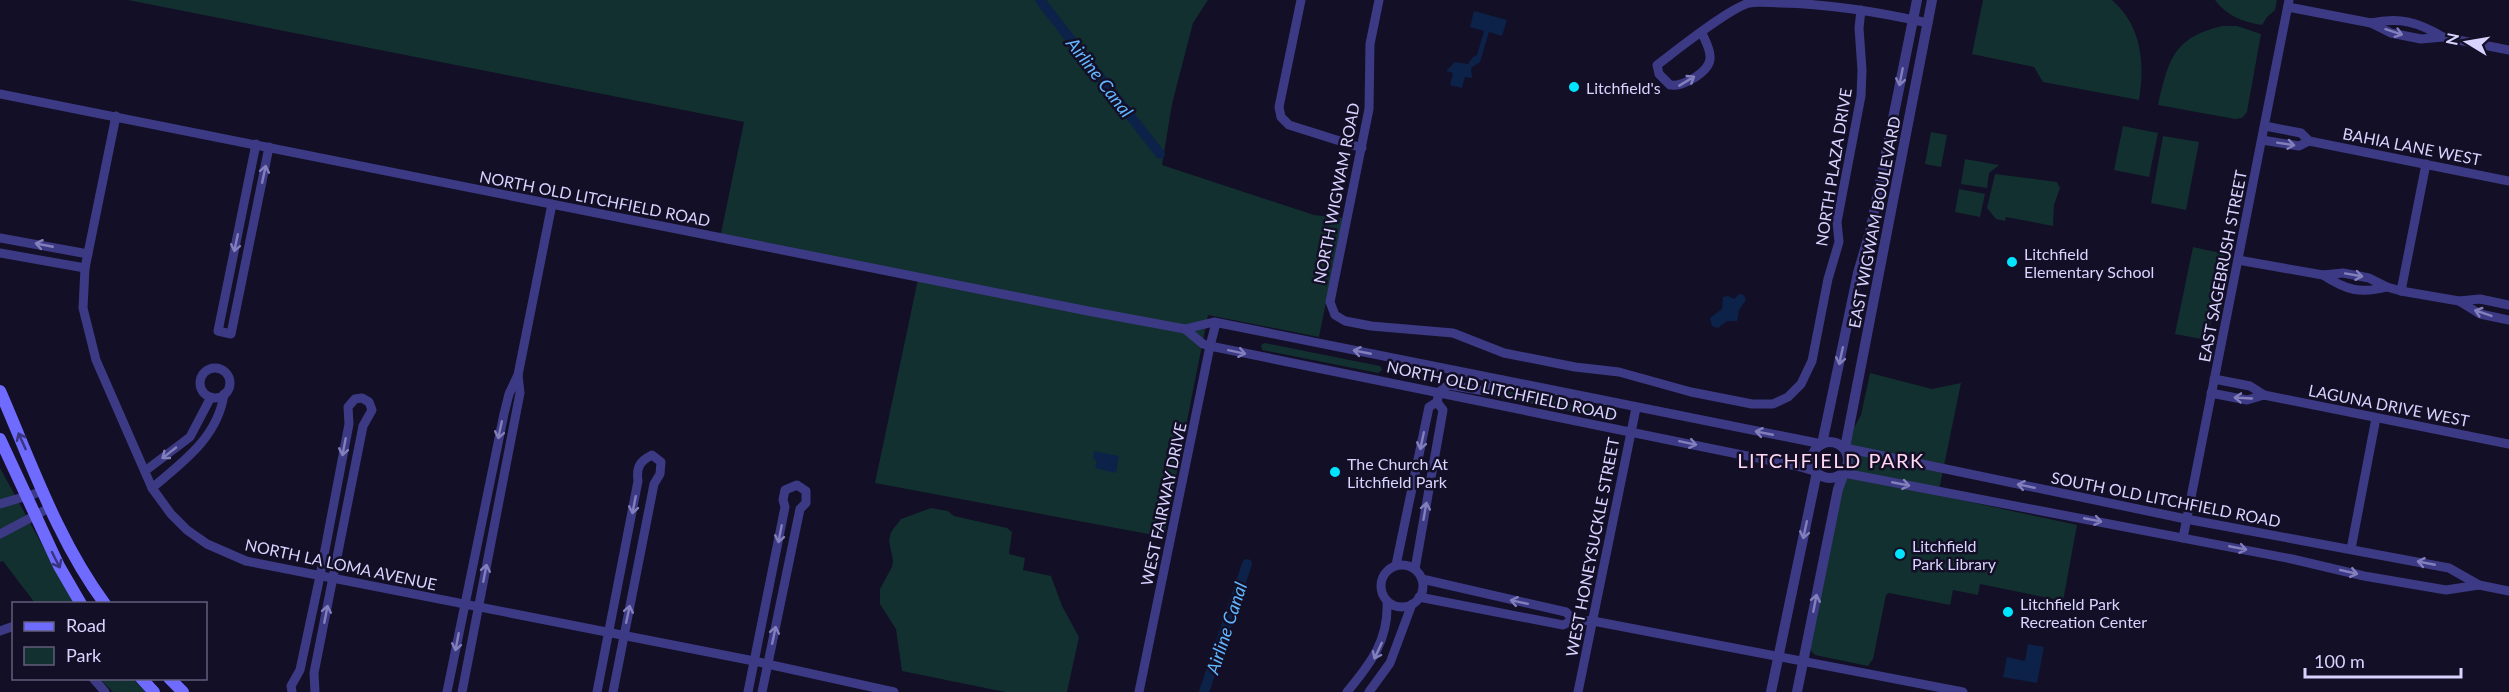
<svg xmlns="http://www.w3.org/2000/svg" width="2509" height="692" viewBox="0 0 2509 692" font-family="Lato,sans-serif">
<rect width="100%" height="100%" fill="#130f26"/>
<!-- green -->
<g fill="#12302f">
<polygon points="128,0 1208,0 1193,23 1172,104 1162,165 1314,215 1343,218 1319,337 1208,315 1164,537 875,483 918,279 720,238 744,122"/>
<path d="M1983,0H2112C2142,26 2145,64 2139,100L2043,82L2034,67L1972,54Z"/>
<path d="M2215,0H2277L2275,10L2267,17L2262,25C2243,22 2227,16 2215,0Z"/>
<path d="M2222,26H2237L2261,34L2247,112L2242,118L2235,119L2158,105C2169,59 2173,38 2222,26Z"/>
<polygon points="2123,126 2158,133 2149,177 2114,170"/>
<polygon points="1931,132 1947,135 1941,167 1925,164"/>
<polygon points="2163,136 2199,142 2186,210 2151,203"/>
<polygon points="1965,159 1999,165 1989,173 1987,188 1961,184"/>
<polygon points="1995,174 2057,182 2060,188 2054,205 2053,226 2006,217 2005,221 1996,219 1987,208"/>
<polygon points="1959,189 1985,194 1980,217 1955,212"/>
<polygon points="2193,247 2225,254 2207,340 2175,334"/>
<polygon points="1265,343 1380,366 1382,370 1378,373 1262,350 1261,345"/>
<polygon points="1870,373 1932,389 1961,383 1938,495 2077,525 2063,601 1980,584 1978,595 1953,590 1950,605 1889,593 1886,595 1873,659 1868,666 1815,655 1811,651 1810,644 1854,428 1861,415"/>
<polygon points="1488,387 1611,412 1614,416 1610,419 1487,395"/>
<polygon points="0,468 74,603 35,603 3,561 0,562"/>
<polygon points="931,508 948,511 954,516 1007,528 1012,532 1009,554 1025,558 1023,570 1051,576 1062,606 1079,637 1067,692 1005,692 902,671 896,629 880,604 880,589 892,567 893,560 889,541 891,532 901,519"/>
<polygon points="100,679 133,679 146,692 113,692"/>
</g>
<!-- water -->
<g fill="#0c2248">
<polygon points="1474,11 1507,20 1502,36 1489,32 1480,62 1471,68 1472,78 1465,77 1462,88 1450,85 1453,73 1446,71 1455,62 1468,64 1473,57 1477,55 1484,31 1470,27"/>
<polygon points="1739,294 1744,295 1746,300 1739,310 1737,321 1727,321 1718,328 1712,326 1710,318 1722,309 1723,297 1728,296 1734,299"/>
<polygon points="1094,451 1119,456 1116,473 1095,468 1097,460 1093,459"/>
<polygon points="2028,644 2044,647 2037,683 2003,677 2007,657 2025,661"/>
</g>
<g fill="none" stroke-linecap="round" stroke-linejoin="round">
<!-- canal -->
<g stroke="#0c2248" stroke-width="10">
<polyline points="1040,0 1160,154"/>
<polyline points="1204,692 1247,564"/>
</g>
<!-- minor -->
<g stroke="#3d3a85" stroke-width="9">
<polyline points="1301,0 1279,107 1281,117 1289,125 1362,148"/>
<polyline points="1379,0 1370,44 1369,109 1330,302 1335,315 1345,321 1371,326 1453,333 1504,353 1575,367 1619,372 1691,392 1752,404 1773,404 1788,397 1801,384 1812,361 1828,279 1839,242 1837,222 1861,96 1862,70 1859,28 1861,10"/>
<polyline points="2288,7 2371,23"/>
<path d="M1702,33C1705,40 1710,49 1710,56C1712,71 1682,88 1670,85L1659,74L1657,65C1677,50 1728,9 1749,3C1759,1 1771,3 1781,3C1831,4 1879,12 1928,23"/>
<path d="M2443,37C2418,22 2400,17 2371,23L2391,33L2421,39L2443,37L2509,50"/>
<polyline points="0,94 1088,311 1185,329 1214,322 1822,444"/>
<polyline points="116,116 85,268 83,308 96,360 152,488 171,514 187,530 207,544 246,561 754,661 894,692"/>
<polyline points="2265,126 2301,133 2309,141"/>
<polyline points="2262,140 2299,146 2309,141"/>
<polyline points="2309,141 2509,181"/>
<polyline points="256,144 218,331 231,334 269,147"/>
<polyline points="0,238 88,254"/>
<polyline points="0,253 85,268"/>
<polyline points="2238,260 2323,275"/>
<path d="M2387,287C2360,294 2346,290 2323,275L2343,273L2369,278L2387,287L2401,291L2459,301L2480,299L2509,305"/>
<polyline points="2401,291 2426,164"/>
<polyline points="2459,301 2480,314 2509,320"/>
<polyline points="1185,329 1203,344 1210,346 1801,467 1817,472"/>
<circle cx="215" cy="383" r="15"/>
<polyline points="1439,392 1448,385 1485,391 1502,380"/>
<polyline points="2211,393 2247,400 2264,395 2250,386 2214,379"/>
<polyline points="2264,395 2509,444"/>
<polyline points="1845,448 2186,519 2449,568 2479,585 2509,591"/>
<polyline points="145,471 190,437 211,397"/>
<polyline points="1844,473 2292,559 2364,576 2446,590 2479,585"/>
<path d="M152,488C183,462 218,437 224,394"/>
<polyline points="0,504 44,491"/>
<polyline points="0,534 51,507"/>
<polyline points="2183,538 2289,0"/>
<polyline points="2351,549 2376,418"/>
<circle cx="1402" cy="586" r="21"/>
<polyline points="1396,565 1429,407 1437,402 1439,392"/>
<polyline points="1415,569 1443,410 1437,402"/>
<polyline points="1422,579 1566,612 1573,620"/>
<polyline points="1419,597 1563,625 1573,620 1593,621 1963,692"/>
<polyline points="0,631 14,626"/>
<polyline points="93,678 105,692"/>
<polyline points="292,692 291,686 300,670 320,576 349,424 348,407 355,399 362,398 369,402 372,410 363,426 314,673 315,692"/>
<polyline points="447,692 504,414 509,394 518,375 552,204"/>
<polyline points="462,692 520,393 518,375"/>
<path d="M597,692L638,481C636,467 640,461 652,455L661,462L660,474L654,484L613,692"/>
<polyline points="748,692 785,507 783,500 785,490 797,485 806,491 806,503 800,509 762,692"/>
<polyline points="1139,692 1210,346 1216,323"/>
<path d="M1347,692C1371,663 1389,640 1387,601"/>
<polyline points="1369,692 1390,663 1412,604"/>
<polyline points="1578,692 1636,408"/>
</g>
<!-- tertiary -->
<g stroke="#3d3a85" stroke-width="10">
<circle cx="1830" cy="460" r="18"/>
<polyline points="1822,444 1858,273 1870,232 1917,0"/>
<polyline points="1845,448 1932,0"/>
<polyline points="1771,692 1817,472"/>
<polyline points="1797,692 1838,489 1844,473"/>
</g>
<!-- secondary -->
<g stroke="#6f6bff" stroke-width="12">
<path d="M0,391C31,462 58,541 105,604"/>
<polyline points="0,439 59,566 81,604"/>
<polyline points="141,678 154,692"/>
<polyline points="169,678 183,692"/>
</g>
</g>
<!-- one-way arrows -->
<defs><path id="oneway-shaft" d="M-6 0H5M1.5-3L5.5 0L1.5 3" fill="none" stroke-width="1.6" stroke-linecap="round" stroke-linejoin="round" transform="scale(1.5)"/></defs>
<g stroke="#837fbc">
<use href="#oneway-shaft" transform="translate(2394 32) rotate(18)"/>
<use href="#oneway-shaft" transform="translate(1901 77) rotate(101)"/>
<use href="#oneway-shaft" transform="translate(1687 81) rotate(-31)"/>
<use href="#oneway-shaft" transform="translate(2286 144) rotate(9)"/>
<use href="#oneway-shaft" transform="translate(264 174) rotate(-78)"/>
<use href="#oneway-shaft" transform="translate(236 243) rotate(102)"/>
<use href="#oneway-shaft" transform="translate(44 245) rotate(-169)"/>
<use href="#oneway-shaft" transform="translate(2354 275) rotate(10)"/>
<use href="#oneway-shaft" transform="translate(2483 313) rotate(-161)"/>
<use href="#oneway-shaft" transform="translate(1237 352) rotate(12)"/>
<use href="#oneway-shaft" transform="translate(1362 352) rotate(-169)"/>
<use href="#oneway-shaft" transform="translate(1841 356) rotate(102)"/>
<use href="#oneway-shaft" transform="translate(2243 398) rotate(-177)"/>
<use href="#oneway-shaft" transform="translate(500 430) rotate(102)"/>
<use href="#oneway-shaft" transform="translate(1764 433) rotate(-169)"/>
<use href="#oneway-shaft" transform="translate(1422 441) rotate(102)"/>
<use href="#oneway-shaft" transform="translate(1688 443) rotate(12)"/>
<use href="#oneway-shaft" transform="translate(344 447) rotate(101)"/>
<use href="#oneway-shaft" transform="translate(169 453) rotate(142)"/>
<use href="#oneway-shaft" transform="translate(1901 484) rotate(11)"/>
<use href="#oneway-shaft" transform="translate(2026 486) rotate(-168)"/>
<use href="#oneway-shaft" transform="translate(634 505) rotate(101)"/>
<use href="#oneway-shaft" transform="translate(1425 511) rotate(-80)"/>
<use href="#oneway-shaft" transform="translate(2093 520) rotate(11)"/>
<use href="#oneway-shaft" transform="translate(1805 530) rotate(102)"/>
<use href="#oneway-shaft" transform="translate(780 534) rotate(101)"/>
<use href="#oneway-shaft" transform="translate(2238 548) rotate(11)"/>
<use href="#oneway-shaft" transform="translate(2426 563) rotate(-169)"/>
<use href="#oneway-shaft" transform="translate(2349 572) rotate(13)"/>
<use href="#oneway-shaft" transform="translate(485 573) rotate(-79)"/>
<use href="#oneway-shaft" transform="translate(1519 602) rotate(-168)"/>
<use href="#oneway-shaft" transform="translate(1815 603) rotate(-79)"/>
<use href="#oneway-shaft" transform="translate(326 614) rotate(-79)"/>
<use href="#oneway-shaft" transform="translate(628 614) rotate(-78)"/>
<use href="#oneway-shaft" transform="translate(774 635) rotate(-78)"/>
<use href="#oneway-shaft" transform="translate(457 642) rotate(101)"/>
<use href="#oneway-shaft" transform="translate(1378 651) rotate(115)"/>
</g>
<g stroke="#38347d">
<use href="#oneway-shaft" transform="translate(22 441) rotate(-114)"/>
<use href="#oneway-shaft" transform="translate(56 560) rotate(63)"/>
</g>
<!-- markers -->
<g fill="#00e5ff" stroke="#130f26" stroke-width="2">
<circle cx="1574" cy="87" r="6"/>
<circle cx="2012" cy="262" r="6"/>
<circle cx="1335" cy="472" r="6"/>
<circle cx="1900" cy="554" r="6"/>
<circle cx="2008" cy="612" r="6"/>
</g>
<g text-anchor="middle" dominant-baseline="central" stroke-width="5" stroke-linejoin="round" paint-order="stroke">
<!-- poi labels -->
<g font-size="16" fill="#d9d4ff" stroke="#130f26" text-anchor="start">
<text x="1586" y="87">Litchfield's</text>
<text x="2024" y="253">Litchfield<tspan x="2024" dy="18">Elementary School</tspan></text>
<text x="1347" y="463">The Church At<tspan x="1347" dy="18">Litchfield Park</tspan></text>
<text x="1912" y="545">Litchfield<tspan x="1912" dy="18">Park Library</tspan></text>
<text x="2020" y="603">Litchfield Park<tspan x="2020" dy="18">Recreation Center</tspan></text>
</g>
<!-- street labels -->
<g font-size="16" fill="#d9d4ff" stroke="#130f26">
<text transform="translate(2412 146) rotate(11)">BAHIA LANE WEST</text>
<text transform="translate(1833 167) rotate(-81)">NORTH PLAZA DRIVE</text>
<text transform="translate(1336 193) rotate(-79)">NORTH WIGWAM ROAD</text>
<text transform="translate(595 198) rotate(11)">NORTH OLD LITCHFIELD ROAD</text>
<text transform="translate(1874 222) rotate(-79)">EAST WIGWAM BOULEVARD</text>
<text transform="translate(2222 266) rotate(-79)">EAST SAGEBRUSH STREET</text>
<text transform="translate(1502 390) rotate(12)">NORTH OLD LITCHFIELD ROAD</text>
<text transform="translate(2389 405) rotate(11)">LAGUNA DRIVE WEST</text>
<text transform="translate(2166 499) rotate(11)">SOUTH OLD LITCHFIELD ROAD</text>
<text transform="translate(1163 504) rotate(-78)">WEST FAIRWAY DRIVE</text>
<text transform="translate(1592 547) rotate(-79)">WEST HONEYSUCKLE STREET</text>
<text transform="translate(341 564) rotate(12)">NORTH LA LOMA AVENUE</text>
</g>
<!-- water labels -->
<g font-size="18" font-style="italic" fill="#62b6ff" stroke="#130f26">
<text transform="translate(1100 77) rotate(52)">Airline Canal</text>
<text transform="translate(1226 628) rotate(-72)">Airline Canal</text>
</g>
<!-- quarter labels -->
<g font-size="20" letter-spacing="1.5" fill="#ffd6f0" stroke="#130f26">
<text x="1831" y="460">LITCHFIELD PARK</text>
</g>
</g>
<!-- legend -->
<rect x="12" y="602" width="195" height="78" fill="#130f26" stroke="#625e7d" stroke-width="1.5"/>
<rect x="24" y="622" width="30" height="9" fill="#6f6bff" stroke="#625e7d" stroke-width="1.5"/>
<text x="66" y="632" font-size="18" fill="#d9d4ff">Road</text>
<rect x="24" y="647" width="30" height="18" fill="#12302f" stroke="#625e7d" stroke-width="1.5"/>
<text x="66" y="662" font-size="18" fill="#d9d4ff">Park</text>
<!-- north arrow -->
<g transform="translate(2467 42) rotate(281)" stroke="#130f26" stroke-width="4.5" paint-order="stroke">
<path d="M0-4.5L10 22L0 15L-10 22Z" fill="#d9d4ff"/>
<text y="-9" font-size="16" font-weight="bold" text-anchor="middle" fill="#d9d4ff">N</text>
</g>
<!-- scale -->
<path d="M2305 668v9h156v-9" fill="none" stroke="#d9d4ff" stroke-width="3"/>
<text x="2314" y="668" font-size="18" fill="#d9d4ff" stroke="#130f26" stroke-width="4.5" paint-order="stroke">100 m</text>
</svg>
